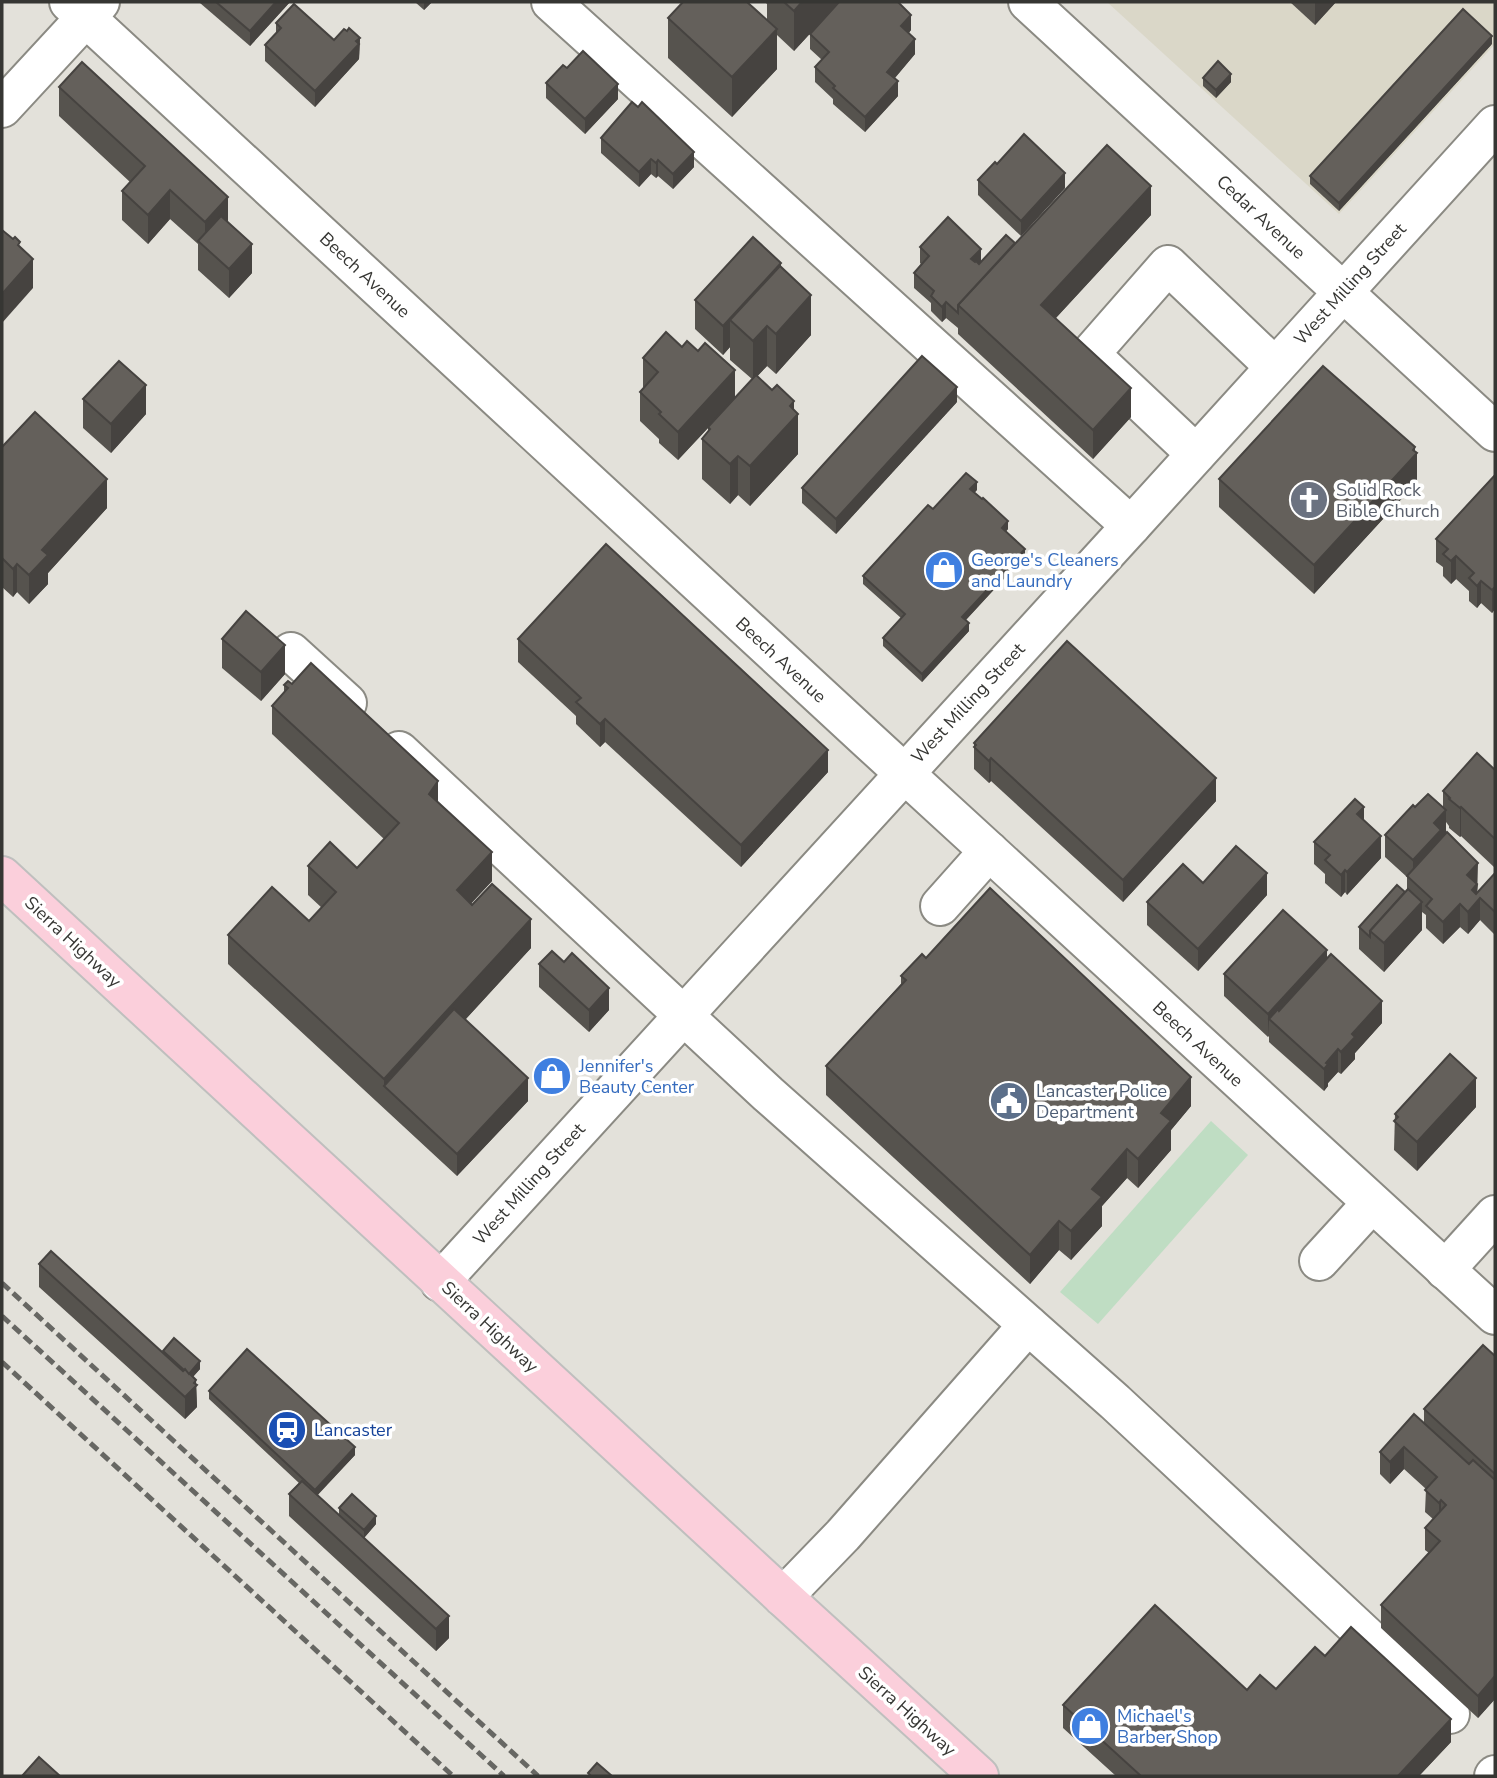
<svg xmlns="http://www.w3.org/2000/svg" width="1497" height="1778" viewBox="0 0 1497 1778" font-family="'Nunito Sans',sans-serif">
<rect width="100%" height="100%" fill="#e3e1da"/>
<!-- built -->
<polygon fill="#dad7c8" points="1107,2 1495,2 1495,44 1339,214"/>
<!-- green -->
<polygon fill="#bfddc3" points="1211,1121 1248,1155 1098,1324 1060,1292"/>
<g fill="none" stroke-linecap="round" stroke-linejoin="round">
<!-- minor casing -->
<g stroke="#8b8a83" stroke-width="42">
<g id="minor">
<polyline points="69,2 869,741 1495,1315"/>
<polyline points="551,2 1131,526"/>
<polyline points="1028,2 1495,432"/>
<polyline points="2,108 100,2"/>
<polyline points="1196,454 1090,354 1168,265 1275,367"/>
<polyline points="291,652 347,703"/>
<polyline points="399,751 768,1094 1115,1402 1450,1714"/>
<polyline points="940,906 989,851"/>
<polyline points="1319,1261 1372,1203"/>
<polyline points="1445,1270 1495,1215"/>
<polyline points="440,1282 1131,526 1495,125"/>
<polyline points="783,1597 843,1535 1028,1325"/>
<polyline points="1494,1776 1495,1775"/>
</g>
</g>
<!-- major casing -->
<g stroke="#bfbfbe" stroke-width="42">
<polyline id="major" points="2,876 783,1597 979,1776"/>
</g>
<!-- minor -->
<use href="#minor" stroke="#fff" stroke-width="38"/>
<!-- major -->
<use href="#major" stroke="#fbcfdb" stroke-width="38"/>
<!-- rail -->
<g stroke="#676763" stroke-width="5" stroke-dasharray="10 5" stroke-linecap="butt">
<polyline points="2,1283 538,1776"/>
<polyline points="2,1316 504,1776"/>
<polyline points="2,1362 453,1776"/>
</g>
</g>
<!-- wall -->
<g fill="#56534e">
<polygon points="200,2 290,2 250,46 200,3"/>
<polygon points="415,2 432,2 424,10"/>
<polygon points="765,2 839,2 794,51 777,35 777,69 732,117 668,58 668,18 767,20 767,4"/>
<polygon points="1290,2 1336,2 1315,25"/>
<polygon points="276,23 334,40 347,31 360,38 359,59 315,107 265,61 265,45 276,33"/>
<polygon points="911,30 909,33 915,54 895,78 898,96 865,132 833,104 833,99 815,82 815,67 822,60 810,49 810,34"/>
<polygon points="1492,44 1339,211 1310,184 1310,176"/>
<polygon points="567,68 618,99 585,134 546,98 546,83"/>
<polygon points="1203,78 1231,82 1216,98 1203,86"/>
<polygon points="59,87 228,222 252,273 229,298 198,270 198,244 170,219 148,244 122,220 122,191 130,182 59,116"/>
<polygon points="601,138 694,167 673,189 658,176 656,178 651,174 639,187 601,153"/>
<polygon points="997,164 1065,188 1021,236 978,195 978,180"/>
<polygon points="1151,215 1055,319 1131,417 1093,459 958,334 958,328 946,318 942,322 931,311 931,303 914,288 914,273 921,264 920,263 920,247 981,262 1015,243"/>
<polygon points="781,267 811,335 776,374 767,366 757,376 794,410 798,454 750,506 738,495 730,504 702,479 702,439 708,432 708,428 678,460 659,443 659,439 640,421 640,392 644,388 643,387 643,358 682,347 698,351 735,398 752,379 730,360 730,347 723,355 695,329 695,300"/>
<polygon points="83,399 146,414 111,453 83,428"/>
<polygon points="957,402 836,534 802,503 802,488"/>
<polygon points="2,447 107,508 48,573 48,584 29,604 17,592 13,597 2,587"/>
<polygon points="1415,451 1417,482 1314,594 1219,507 1219,479"/>
<polygon points="1495,475 1495,609 1492,613 1481,603 1477,608 1469,601 1469,591 1456,579 1451,584 1443,576 1443,567 1436,562 1436,539"/>
<polygon points="977,490 974,493 1008,529 1006,531 1025,556 966,620 969,631 922,682 883,646 883,638 901,618 863,584 863,576 933,509"/>
<polygon points="222,639 285,674 261,701 222,668"/>
<polygon points="518,639 828,772 741,867 605,742 600,747 576,724 576,716 518,662"/>
<polygon points="284,685 438,802 492,881 471,903 531,948 465,1020 528,1101 457,1176 228,964 228,935 309,921 322,908 308,895 308,866 357,868 384,839 272,734 272,706 284,692"/>
<polygon points="974,743 1216,801 1123,902 991,781 989,783 974,769"/>
<polygon points="1495,770 1495,868 1461,836 1460,837 1449,828 1449,826 1446,822 1446,832 1478,885 1477,892 1495,873 1495,935 1480,920 1468,934 1460,927 1443,944 1426,928 1426,915 1422,912 1422,930 1384,972 1359,949 1359,927 1407,890 1407,877 1385,857 1385,835 1415,807 1443,807 1443,791"/>
<polygon points="1364,821 1381,858 1347,895 1345,892 1341,897 1325,883 1325,874 1314,864 1314,842"/>
<polygon points="1203,883 1267,895 1198,971 1147,925 1147,902"/>
<polygon points="926,958 1191,1106 1171,1130 1171,1150 1138,1188 1127,1178 1102,1206 1102,1226 1071,1260 1059,1250 1030,1284 826,1095 826,1066 901,984 901,976"/>
<polygon points="1327,958 1382,1023 1355,1053 1355,1059 1341,1074 1338,1072 1328,1083 1328,1086 1324,1091 1269,1042 1269,1036 1268,1037 1224,996 1224,974"/>
<polygon points="539,964 609,1010 589,1032 539,987"/>
<polygon points="1476,1107 1417,1171 1394,1150 1395,1114"/>
<polygon points="39,1264 163,1353 163,1351 200,1369 193,1377 196,1384 197,1407 185,1419 39,1287"/>
<polygon points="1495,1356 1495,1699 1478,1718 1381,1628 1381,1605 1429,1553 1425,1550 1425,1528 1433,1519 1425,1512 1426,1489 1404,1469 1390,1484 1380,1474 1380,1452 1424,1423 1424,1409"/>
<polygon points="209,1391 355,1455 317,1495 339,1515 339,1508 376,1524 364,1538 449,1638 436,1651 289,1516 289,1494 299,1483 209,1399"/>
<polygon points="1325,1656 1451,1742 1419,1776 1116,1776 1063,1728 1063,1705 1247,1690 1276,1689"/>
</g>
<!-- shaded-wall -->
<g fill="#464340">
<polygon points="276,2 290,2 250,46 250,31"/>
<polygon points="424,2 432,2 424,10"/>
<polygon points="802,2 839,2 794,51 794,11"/>
<polygon points="1316,2 1336,2 1315,25 1315,3"/>
<polygon points="911,15 911,30 901,41 901,26"/>
<polygon points="777,29 777,69 732,117 732,77"/>
<polygon points="1492,36 1492,44 1339,211 1339,203"/>
<polygon points="360,38 359,59 315,107 315,91"/>
<polygon points="915,39 915,54 887,87 887,72"/>
<polygon points="1231,74 1231,82 1216,98 1216,90"/>
<polygon points="898,81 898,96 865,132 865,117"/>
<polygon points="618,84 618,99 585,134 585,119"/>
<polygon points="694,152 694,167 673,189 673,174"/>
<polygon points="651,159 651,174 639,187 639,172"/>
<polygon points="658,160 658,176 656,178 656,163"/>
<polygon points="1065,173 1065,188 1021,236 1021,221"/>
<polygon points="1151,186 1151,215 1041,334 1041,305"/>
<polygon points="170,190 170,219 148,244 148,215"/>
<polygon points="228,197 228,226 205,247 205,222"/>
<polygon points="252,244 252,273 229,298 229,269"/>
<polygon points="981,249 981,264 971,275 971,259"/>
<polygon points="33,259 33,288 2,323 2,294"/>
<polygon points="781,263 781,292 730,320 730,347 723,355 723,326"/>
<polygon points="811,295 811,335 776,374 776,334"/>
<polygon points="946,302 946,318 942,322 942,307"/>
<polygon points="767,326 767,366 753,381 753,341"/>
<polygon points="735,370 735,399 678,460 678,432"/>
<polygon points="146,385 146,414 111,453 111,424"/>
<polygon points="957,387 957,402 836,534 836,519"/>
<polygon points="1131,388 1131,417 1093,459 1093,430"/>
<polygon points="794,401 794,418 798,414 798,454 750,506 750,466 790,406"/>
<polygon points="1415,447 1415,455 1417,453 1417,482 1314,594 1314,565"/>
<polygon points="738,456 738,495 730,504 730,464"/>
<polygon points="107,479 107,508 48,573 48,584 29,604 29,575 42,550"/>
<polygon points="977,482 977,490 970,497 970,489"/>
<polygon points="1008,521 1008,529 1002,536 1002,528"/>
<polygon points="1025,549 1025,556 962,624 962,617"/>
<polygon points="1456,556 1456,579 1451,584 1451,561"/>
<polygon points="17,564 17,592 13,597 13,569"/>
<polygon points="1481,581 1481,603 1477,608 1477,586"/>
<polygon points="1495,587 1495,609 1492,613 1492,590"/>
<polygon points="969,623 969,631 922,682 922,674"/>
<polygon points="285,645 285,674 261,701 261,672"/>
<polygon points="605,719 605,742 600,747 600,724"/>
<polygon points="828,750 828,772 741,867 741,845"/>
<polygon points="991,758 991,781 989,783 989,761"/>
<polygon points="1216,778 1216,801 1123,902 1123,880"/>
<polygon points="438,781 438,810 429,794"/>
<polygon points="1364,807 1364,829 1357,814"/>
<polygon points="1461,807 1461,836 1460,837 1460,808"/>
<polygon points="1446,810 1446,832 1441,853 1413,883 1413,860 1434,823"/>
<polygon points="1381,836 1381,858 1347,895 1347,872"/>
<polygon points="492,852 492,881 457,919 457,890"/>
<polygon points="1478,863 1477,901 1480,898 1480,920 1468,934 1467,875"/>
<polygon points="1345,870 1345,892 1341,897 1341,875"/>
<polygon points="1267,873 1267,895 1198,971 1198,949"/>
<polygon points="1422,902 1422,930 1384,972 1384,943"/>
<polygon points="1460,904 1460,927 1443,944 1443,922"/>
<polygon points="531,919 531,948 395,1096 384,1086 384,1079"/>
<polygon points="1327,950 1327,972 1269,1019 1268,1037 1268,1014"/>
<polygon points="609,988 609,1010 589,1032 589,1010"/>
<polygon points="1382,1001 1382,1023 1355,1053 1355,1059 1341,1074 1341,1052 1352,1034"/>
<polygon points="1338,1049 1338,1072 1328,1083 1328,1086 1324,1091 1324,1069 1326,1063"/>
<polygon points="1191,1077 1191,1106 1171,1130 1171,1150 1138,1188 1138,1159 1161,1113"/>
<polygon points="528,1078 528,1101 457,1176 457,1154"/>
<polygon points="1476,1078 1476,1107 1417,1171 1417,1142"/>
<polygon points="1127,1149 1127,1178 1102,1206 1102,1226 1071,1260 1071,1231 1092,1189"/>
<polygon points="1059,1221 1059,1250 1030,1284 1030,1255"/>
<polygon points="200,1361 200,1369 188,1382 188,1375"/>
<polygon points="196,1380 197,1407 185,1419 185,1397"/>
<polygon points="355,1447 355,1455 315,1498 315,1490"/>
<polygon points="1404,1447 1404,1469 1390,1484 1390,1462"/>
<polygon points="1441,1500 1441,1522 1439,1525 1439,1503"/>
<polygon points="376,1516 376,1524 364,1538 364,1530"/>
<polygon points="449,1616 449,1638 436,1651 436,1629"/>
<polygon points="1495,1676 1495,1699 1478,1718 1478,1696"/>
<polygon points="1451,1719 1451,1742 1419,1776 1398,1776"/>
</g>
<!-- building -->
<g fill="#64605b" stroke="#464340" stroke-width="2">
<polygon points="216,2 276,2 250,31"/>
<polygon points="683,2 747,2 777,29 732,77 668,18"/>
<polygon points="784,2 802,2 794,11"/>
<polygon points="839,2 898,2 911,15 901,26 915,39 887,72 898,81 865,117 833,88 835,86 815,67 829,52 810,34"/>
<polygon points="294,4 334,40 344,29 347,31 349,28 360,38 356,41 359,44 315,91 265,45 281,28 276,23"/>
<polygon points="1463,9 1492,36 1339,203 1310,176"/>
<polygon points="583,51 618,84 585,119 546,83 563,65 567,68"/>
<polygon points="1218,61 1231,74 1216,90 1203,78"/>
<polygon points="82,62 228,197 205,222 170,190 148,215 122,191 145,166 59,87"/>
<polygon points="632,102 638,107 642,102 694,152 673,174 658,160 656,163 651,159 639,172 601,138"/>
<polygon points="1024,134 1065,173 1021,221 978,180 995,162 997,164"/>
<polygon points="1107,145 1151,186 1041,305 1131,388 1093,430 958,305"/>
<polygon points="221,216 252,244 229,269 198,241"/>
<polygon points="948,217 981,249 971,259 975,262 976,261 979,264 1006,235 1015,243 958,305 958,313 946,302 942,307 931,296 934,291 914,273 929,256 920,247"/>
<polygon points="2,230 13,239 15,237 20,242 18,245 33,259 2,294"/>
<polygon points="753,237 781,263 723,326 695,300"/>
<polygon points="780,266 811,295 776,334 767,326 753,341 730,320"/>
<polygon points="666,332 682,347 687,341 698,351 705,343 735,370 678,432 659,414 661,412 640,392 658,372 643,358"/>
<polygon points="922,356 957,387 836,519 802,488"/>
<polygon points="119,361 146,385 111,424 83,399"/>
<polygon points="1323,366 1415,447 1413,450 1417,453 1314,565 1219,479"/>
<polygon points="756,375 772,390 777,385 794,401 790,406 798,414 750,466 738,456 730,464 702,439 710,429 708,427"/>
<polygon points="35,412 107,479 42,550 48,555 29,575 17,564 13,569 2,558 2,447"/>
<polygon points="966,473 977,482 970,489 982,499 983,498 1008,521 1002,528 1025,549 962,617 969,623 922,674 883,638 905,614 863,576 928,505 933,509"/>
<polygon points="1495,475 1495,587 1492,590 1481,581 1477,586 1469,578 1474,573 1456,556 1451,561 1443,554 1448,549 1436,539"/>
<polygon points="606,544 828,750 741,845 605,719 600,724 576,702 581,698 518,639"/>
<polygon points="246,611 285,645 261,672 222,639"/>
<polygon points="1067,641 1216,778 1123,880 991,758 989,761 974,747 976,745 974,743"/>
<polygon points="311,663 438,781 429,794 492,852 457,890 472,905 492,884 531,919 384,1079 228,935 272,887 309,921 336,892 308,866 330,842 357,868 399,823 272,706 288,688 284,685 288,681 292,684"/>
<polygon points="1477,753 1495,770 1495,839 1461,807 1460,808 1449,799 1450,798 1443,791"/>
<polygon points="1428,794 1446,810 1434,823 1441,830 1413,860 1385,835 1413,805 1415,807"/>
<polygon points="1355,799 1364,807 1357,814 1381,836 1347,872 1345,870 1341,875 1325,860 1330,855 1314,842"/>
<polygon points="1447,832 1478,863 1467,875 1477,884 1472,890 1476,894 1495,873 1495,912 1480,898 1468,912 1460,904 1443,922 1426,906 1432,899 1407,876"/>
<polygon points="1236,846 1267,873 1198,949 1147,902 1183,864 1203,883"/>
<polygon points="1397,885 1405,892 1370,931 1370,937 1359,927"/>
<polygon points="990,888 1191,1077 1161,1113 1171,1121 1138,1159 1127,1149 1092,1189 1102,1197 1071,1231 1059,1221 1030,1255 826,1066 906,980 901,976 922,954 926,958"/>
<polygon points="1408,889 1422,902 1384,943 1370,931"/>
<polygon points="1283,910 1327,950 1268,1014 1224,974"/>
<polygon points="552,951 564,962 572,953 609,988 589,1010 539,964"/>
<polygon points="1331,954 1382,1001 1352,1034 1355,1037 1341,1052 1338,1049 1326,1063 1328,1064 1324,1069 1269,1019 1278,1009 1279,1011"/>
<polygon points="454,1009 528,1078 457,1154 384,1086"/>
<polygon points="1450,1054 1476,1078 1417,1142 1394,1121 1398,1117 1395,1114"/>
<polygon points="51,1251 183,1371 185,1369 196,1380 194,1383 197,1385 185,1397 39,1264"/>
<polygon points="174,1338 200,1361 189,1374 185,1369 184,1370 163,1351"/>
<polygon points="1483,1345 1495,1356 1495,1474 1424,1409"/>
<polygon points="247,1349 355,1447 315,1490 209,1391"/>
<polygon points="1414,1414 1469,1464 1473,1460 1495,1480 1495,1676 1478,1696 1381,1605 1440,1541 1425,1528 1446,1505 1441,1500 1439,1503 1425,1490 1437,1477 1404,1447 1390,1462 1380,1452"/>
<polygon points="302,1481 449,1616 436,1629 289,1494"/>
<polygon points="352,1494 376,1516 364,1530 339,1508"/>
<polygon points="1155,1605 1247,1690 1260,1675 1276,1689 1315,1647 1325,1656 1351,1627 1451,1719 1398,1776 1141,1776 1063,1705"/>
<polygon points="39,1757 60,1776 22,1776"/>
<polygon points="597,1763 612,1776 591,1776 588,1773"/>
</g>
<!-- icons -->
<defs>
<g id="church-disc" transform="scale(2.0125)"><circle r="9.5" fill="#6b7280" stroke="#fff"/><path d="M-1.2-6h2.4v3.5h3.3v2.4h-3.3V6h-2.4V-.1h-3.3v-2.4h3.3Z" fill="#fff"/></g>
<g id="shop-disc" transform="scale(2.0125)"><circle r="9.5" fill="#3f7fe0" stroke="#fff"/><path d="M-5-2.5h2.3a2.7 3.5 0 0 1 5.4 0H5L5.5 6h-11ZM-1.5-2.5h3a1.5 2.3 0 0 0-3 0Z" fill="#fff"/></g>
<g id="civic-disc" transform="scale(2.0125)"><circle r="9.5" fill="#5c6f8a" stroke="#fff"/><path d="M-.6-6.5H3V-4.5H.6V-3L4-1V1h2V6H-6V1h2V-1L-.6-3ZM-1.2 2.5V6h2.4V2.5Z" fill="#fff"/></g>
<g id="station-disc" transform="scale(2.0125)"><circle r="9.5" fill="#1a4fb4" stroke="#fff"/><path d="M-3-6H3Q5-6 5-4V2Q5 4 3 4L4.5 6H3L1.5 4h-3L-3 6H-4.5L-3 4Q-5 4-5 2V-4Q-5-6-3-6ZM-3.5-4v3h7v-3ZM-3.5 1v1.5H-2V1ZM2 1v1.5H3.5V1Z" fill="#fff"/></g>
</defs>
<g fill-rule="evenodd">
<use href="#church-disc" x="1309" y="500"/>
<use href="#shop-disc" x="944" y="570"/>
<use href="#shop-disc" x="552" y="1076"/>
<use href="#civic-disc" x="1009" y="1101"/>
<use href="#station-disc" x="287" y="1430"/>
<use href="#shop-disc" x="1090" y="1726"/>
</g>
<g text-anchor="middle" dominant-baseline="central" stroke-width="7" stroke-linejoin="round" paint-order="stroke">
<!-- street labels -->
<g font-size="18" fill="#363633" stroke="#fff">
<text transform="translate(1261 217) rotate(43)">Cedar Avenue</text>
<text transform="translate(365 275) rotate(43)">Beech Avenue</text>
<text transform="translate(1350 284) rotate(-48)">West Milling Street</text>
<text transform="translate(781 660) rotate(43)">Beech Avenue</text>
<text transform="translate(968 703) rotate(-47)">West Milling Street</text>
<text transform="translate(73 942) rotate(43)">Sierra Highway</text>
<text transform="translate(1198 1044) rotate(43)">Beech Avenue</text>
<text transform="translate(529 1184) rotate(-48)">West Milling Street</text>
<text transform="translate(490 1327) rotate(43)">Sierra Highway</text>
<text transform="translate(907 1711) rotate(42)">Sierra Highway</text>
</g>
<!-- worship labels -->
<g font-size="18" fill="#5b616d" stroke="#fff" text-anchor="start">
<text x="1336" y="490">Solid Rock<tspan x="1336" dy="21">Bible Church</tspan></text>
</g>
<!-- shop labels -->
<g font-size="18" fill="#366cbe" stroke="#fff" text-anchor="start">
<text x="971" y="560">George's Cleaners<tspan x="971" dy="21">and Laundry</tspan></text>
<text x="579" y="1066">Jennifer's<tspan x="579" dy="21">Beauty Center</tspan></text>
<text x="1117" y="1716">Michael's<tspan x="1117" dy="21">Barber Shop</tspan></text>
</g>
<!-- service labels -->
<g font-size="18" fill="#4e5e75" stroke="#fff" text-anchor="start">
<text x="1036" y="1091">Lancaster Police<tspan x="1036" dy="21">Department</tspan></text>
</g>
<!-- transit labels -->
<g font-size="18" fill="#164399" stroke="#fff" text-anchor="start">
<text x="314" y="1430">Lancaster</text>
</g>
</g>
<!-- border -->
<rect width="1497" height="1778" fill="none" stroke="#363633" stroke-width="7"/>
</svg>
